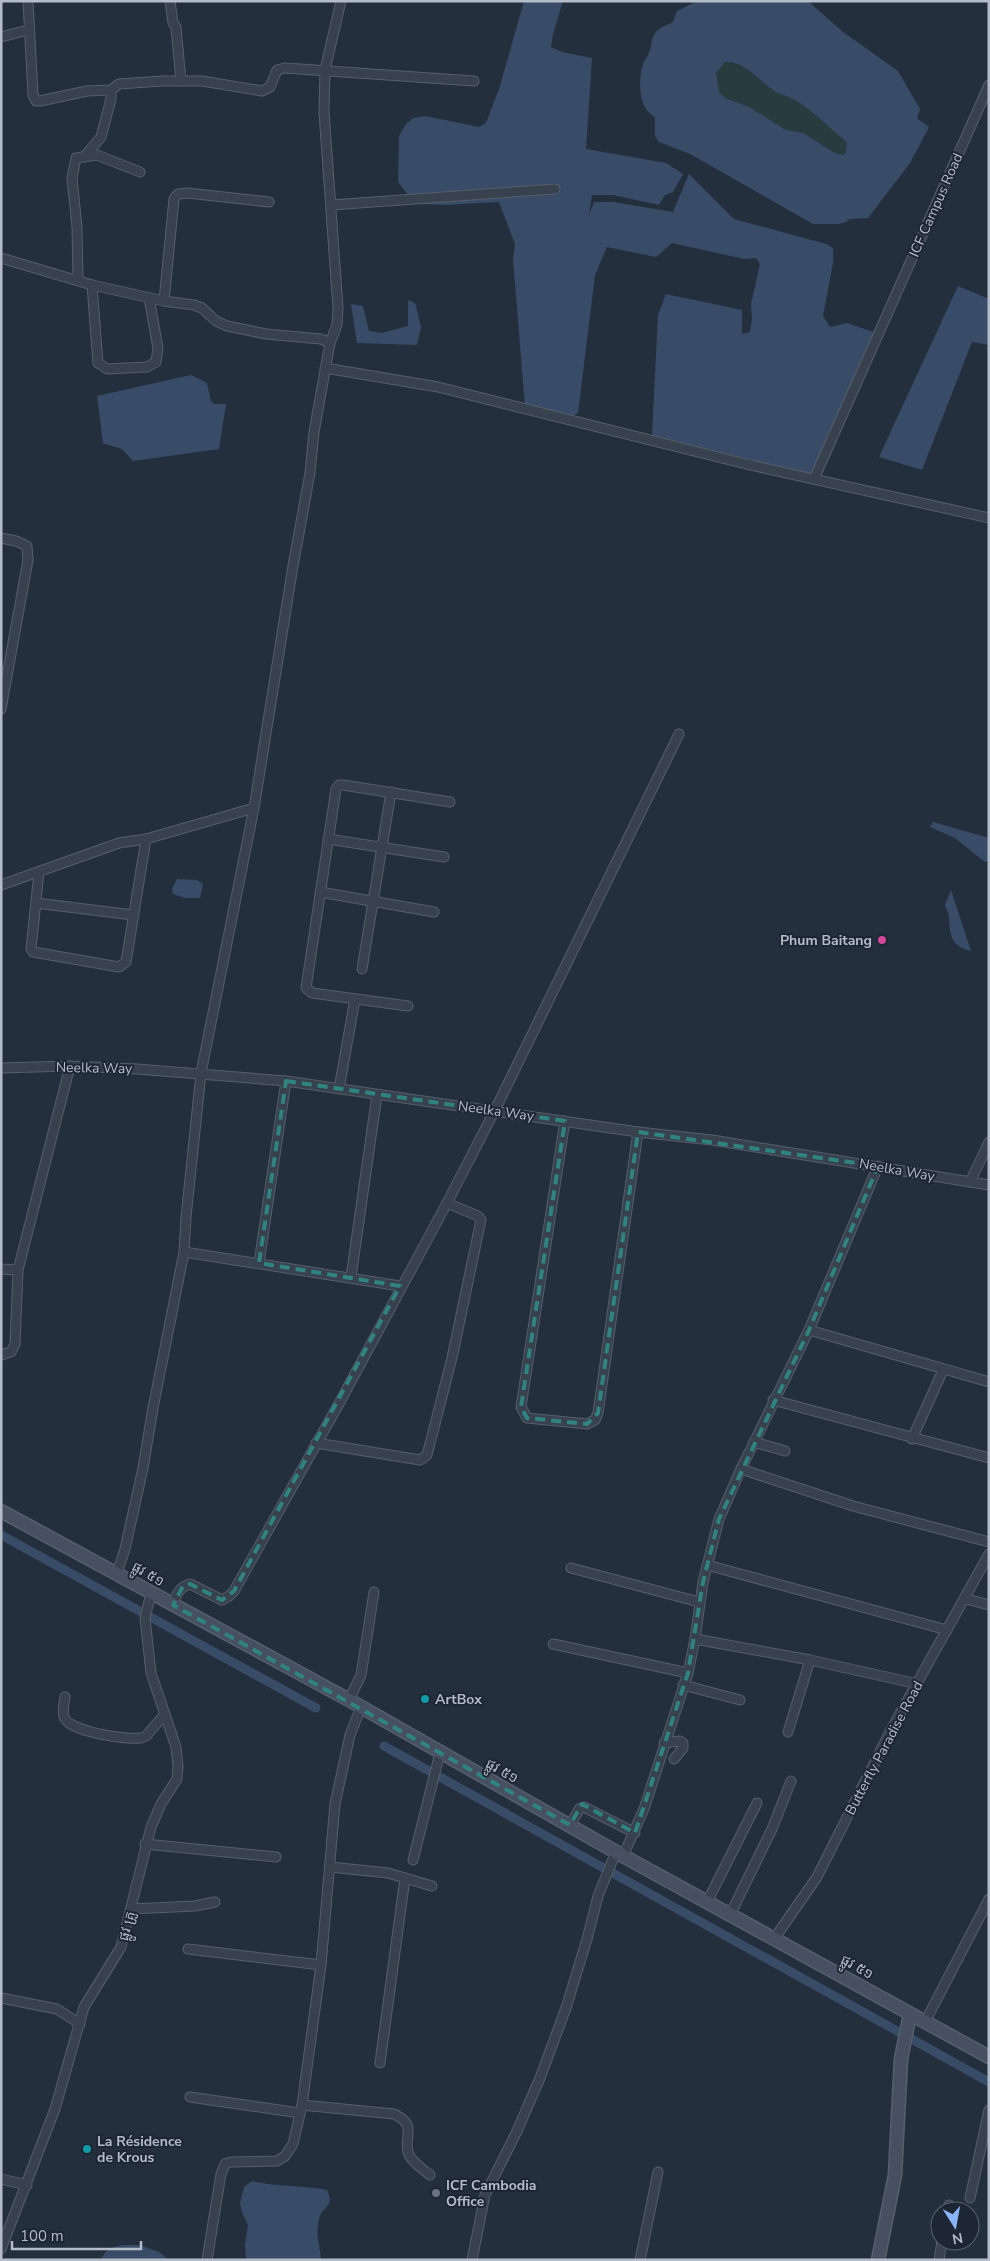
<svg xmlns="http://www.w3.org/2000/svg" width="990" height="2261" viewBox="0 0 990 2261" font-family="'Nunito Sans','Noto Sans Khmer',sans-serif">
<rect width="100%" height="100%" fill="#242f3e"/>
<!-- green -->
<path fill="#263c3f" d="M725,62C746,63 758,80 774,91C781,95 789,96 796,100C814,111 831,129 847,142L846,153L842,155L835,153L803,133L786,130L749,107L725,98L719,92L716,73Z"/>
<!-- water -->
<g fill="#394c67" fill-rule="evenodd">
<polygon points="524,1 563,1 553,34 551,47 562,52 592,58 586,149 666,163 683,174 673,192 665,195 659,205 613,195 592,195 589,215 594,202 613,202 673,212 689,174 734,219 826,244 833,248 833,263 823,316 830,327 847,323 876,333 812,475 652,435 658,315 666,294 742,310 742,334 750,332 752,319 751,304 760,264 756,258 744,259 672,243 656,257 607,247 595,275 578,413 571,417 525,407 513,259 515,244 499,202 445,205 419,204 413,201 398,182 399,136 406,124 413,118 425,116 479,127 486,123 500,86"/>
<path d="M697,1H808L843,32L898,71L920,109L917,118L929,127L910,163L868,218L850,219L846,222L839,224H813L690,154L659,142L655,136V117C638,109 638,80 643,64C645,59 649,55 650,50C652,45 651,39 654,35C658,27 666,26 673,22L677,11ZM725,62C746,62 758,80 774,91C780,95 789,96 795,100C814,111 830,129 847,142L846,153L842,155L835,153L803,133L786,130L749,107L725,98L719,92L716,73Z"/>
<polygon points="958,286 989,299 989,345 972,342 922,470 879,457"/>
<polygon points="408,300 415,303 421,327 417,345 357,343 351,304 363,306 369,331 382,333 408,326"/>
<polygon points="191,375 207,383 211,401 214,404 226,404 219,449 133,461 122,449 103,443 97,396"/>
<polygon points="933,822 989,838 989,860 985,862 955,838 930,827"/>
<polygon points="177,879 197,880 203,884 200,898 185,898 173,894 172,889"/>
<path d="M951,890L971,951C950,946 950,934 949,917C949,912 946,910 945,905Z"/>
<path d="M252,2181C277,2187 302,2185 327,2190C335,2208 323,2205 319,2219C315,2237 320,2243 321,2260H246L245,2245L248,2225L243,2215L240,2203L244,2187Z"/>
<path d="M139,2245L159,2252L169,2260H101C107,2243 124,2245 139,2245Z"/>
</g>
<g fill="none" stroke-linecap="round" stroke-linejoin="round">
<!-- canal -->
<g stroke="#394c67" stroke-width="9">
<polyline points="1,1535 316,1708"/>
<polyline points="384,1746 989,2082"/>
</g>
<!-- street casing -->
<g stroke="#565f6c" stroke-width="11">
<g id="street">
<polyline points="28,1 33,95 36,101 40,101 87,91 111,90 119,84 162,81 181,81 176,27 173,23 170,1"/>
<polyline points="1,37 28,30"/>
<polyline points="181,81 202,81 262,91 270,87 277,70 285,68 474,81"/>
<polyline points="84,157 101,137 111,99 111,90"/>
<polyline points="331,205 555,189"/>
<polyline points="1,258 92,285 164,301 194,305 202,308 216,321 227,326 266,334 321,339 330,343"/>
<polyline points="78,280 77,227 72,178 76,158 97,155 140,172"/>
<polyline points="92,285 98,363 107,369 147,367 156,362 158,348 149,298"/>
<polyline points="164,301 174,199 178,194 187,193 269,202"/>
<polyline points="325,368 438,387 746,464 989,518"/>
<polyline points="814,479 989,85"/>
<polyline points="1,538 16,541 27,546 28,560 1,709"/>
<polyline points="328,839 444,857"/>
<polyline points="39,872 31,949 33,952 119,967 126,962 146,839"/>
<polyline points="1,885 119,843 146,839 254,808"/>
<polyline points="320,892 434,912"/>
<polyline points="36,903 133,915"/>
<polyline points="362,969 391,792"/>
<polyline points="408,1006 312,993 306,988 336,789 339,785 343,785 450,802"/>
<polyline points="1,1068 70,1066 137,1069 286,1081 638,1132 712,1140 989,1185"/>
<polyline points="339,1089 355,999"/>
<polyline points="565,1121 521,1407 527,1418 587,1424 595,1420 598,1413 638,1132"/>
<polyline points="970,1182 989,1142"/>
<polyline points="184,1252 400,1286"/>
<polyline points="259,1263 286,1081"/>
<polyline points="1,1269 18,1270"/>
<polyline points="351,1277 377,1095"/>
<polyline points="809,1330 989,1382"/>
<polyline points="1,1355 11,1352 15,1344 18,1270 70,1066"/>
<polyline points="773,1400 989,1458"/>
<polyline points="912,1439 943,1370"/>
<polyline points="754,1442 785,1451"/>
<polyline points="316,1443 420,1460 427,1455 452,1358 481,1220 478,1216 447,1203"/>
<polyline points="741,1469 853,1506 989,1542"/>
<polyline points="707,1565 947,1630"/>
<polyline points="571,1568 699,1602"/>
<polyline points="117,1573 125,1549 143,1468 153,1408 184,1252 186,1217 201,1073 254,808 293,566 310,473 314,432 330,343 337,325 338,308 324,112 325,70 341,1"/>
<polyline points="966,1599 989,1605"/>
<path d="M173,1605C176,1595 179,1587 190,1584L222,1600L229,1596L234,1591L341,1400L447,1203L495,1110L679,734"/>
<polyline points="695,1639 810,1660 918,1684"/>
<polyline points="553,1644 688,1673"/>
<polyline points="683,1685 740,1700"/>
<path d="M65,1697C64,1703 62,1711 64,1717C69,1732 127,1740 141,1738L146,1736L165,1714"/>
<polyline points="349,1700 361,1675 374,1592"/>
<polyline points="788,1732 810,1660"/>
<polyline points="664,1743 680,1741 683,1743 683,1748 674,1759"/>
<polyline points="570,1825 580,1808 584,1807 635,1833"/>
<polyline points="145,1844 276,1857"/>
<polyline points="623,1856 644,1809 688,1673 695,1639 703,1582 719,1519 741,1469 809,1330 878,1166"/>
<polyline points="413,1860 440,1753"/>
<polyline points="330,1867 388,1873 432,1886"/>
<polyline points="707,1902 757,1803"/>
<polyline points="131,1909 195,1906 215,1902"/>
<polyline points="730,1915 772,1829 791,1781"/>
<polyline points="774,1939 817,1877 892,1728 989,1554"/>
<polyline points="188,1949 321,1965"/>
<polyline points="1,1998 57,2009 80,2024"/>
<polyline points="925,2022 989,1899"/>
<polyline points="380,2063 405,1878"/>
<polyline points="190,2097 300,2113"/>
<path d="M302,2105L394,2114C419,2126 402,2136 409,2155C413,2163 423,2169 430,2175"/>
<polyline points="1,2179 27,2185"/>
<polyline points="970,2198 989,2110"/>
<polyline points="947,2211 949,2205"/>
<polyline points="1,2249 55,2109 84,2007 121,1947 151,1827 161,1804 177,1779 178,1766 176,1747 151,1673 145,1618 151,1593"/>
<polyline points="207,2260 221,2174 225,2164 231,2162 277,2161 285,2156 293,2144 302,2105 321,1965 335,1804 350,1735 361,1707"/>
<polyline points="472,2260 485,2195 517,2131 540,2078 566,2008 587,1939 598,1896 616,1852"/>
<polyline points="640,2260 658,2172"/>
<polyline points="939,2260 942,2241"/>
</g>
</g>
<!-- secondary casing -->
<g stroke="#565f6c" stroke-width="15">
<g id="secondary">
<polyline points="1,1511 349,1700 616,1852 989,2057"/>
<polyline points="878,2260 895,2175 901,2059 910,2014"/>
</g>
</g>
<!-- street -->
<use href="#street" stroke="#38414e" stroke-width="9"/>
<!-- secondary -->
<use href="#secondary" stroke="#465061" stroke-width="12"/>
</g>
<!-- marked area -->
<path fill="none" stroke="#308480" stroke-width="4" stroke-dasharray="10 6" stroke-linejoin="round" d="M286,1081L565,1121L521,1407L527,1418L587,1424L598,1413L638,1132L878,1166L809,1330L719,1519L703,1582L688,1673L635,1833L582,1804L570,1825L173,1605L183,1586L190,1584L222,1600L234,1591L400,1286L259,1263Z"/>
<!-- markers -->
<circle fill="#d1479c" stroke="#1d2633" stroke-width="2" cx="882" cy="940" r="5"/>
<g fill="#0f9aa8" stroke="#1d2633" stroke-width="2">
<circle cx="425" cy="1699" r="5"/>
<circle cx="87" cy="2149" r="5"/>
</g>
<circle fill="#6b7280" stroke="#1d2633" stroke-width="2" cx="436" cy="2193" r="5"/>
<g text-anchor="middle" dominant-baseline="central" stroke-width="4" stroke-linejoin="round" paint-order="stroke">
<!-- street labels -->
<g font-size="14" fill="#b4bcc9" stroke="#1d2633">
<text transform="translate(936 205) rotate(-66)">ICF Campus Road</text>
<text transform="translate(94 1068) rotate(1)">Neelka Way</text>
<text transform="translate(496 1111) rotate(8)">Neelka Way</text>
<text transform="translate(897 1170) rotate(10)">Neelka Way</text>
<text transform="translate(148 1574) rotate(30)">ផ្លូវ ៥១</text>
<text transform="translate(884 1748) rotate(-62)">Butterfly Paradise Road</text>
<text transform="translate(502 1771) rotate(29)">ផ្លូវ ៥១</text>
<text transform="translate(127 1926) rotate(-75)">ផ្លូវ គ្រូ</text>
<text transform="translate(857 1967) rotate(29)">ផ្លូវ ៥១</text>
</g>
<!-- poi labels -->
<g font-size="14" font-weight="bold" fill="#b4bcc9" stroke="#1d2633" text-anchor="start">
<text x="872" y="940" text-anchor="end">Phum Baitang</text>
<text x="435" y="1699">ArtBox</text>
<text x="97" y="2141">La Résidence<tspan x="97" dy="16">de Krous</tspan></text>
<text x="446" y="2185">ICF Cambodia<tspan x="446" dy="16">Office</tspan></text>
</g>
</g>
<!-- border -->
<rect width="990" height="2261" fill="none" stroke="#b4bcc9" stroke-width="5"/>
<!-- north arrow -->
<g transform="translate(955 2226) rotate(169)"><circle r="24" fill="#1d2633" stroke="#59626f"/>
<path d="M0-4L9 19L0 12L-9 19Z" fill="#8ab4f8"/>
<text y="-8" font-size="14" font-weight="bold" text-anchor="middle" fill="#b4bcc9">N</text>
</g>
<!-- scale -->
<path d="M12 2241v8h129v-8" fill="none" stroke="#b4bcc9" stroke-width="2.5"/>
<text x="20" y="2241" font-size="15" fill="#b4bcc9" stroke="#1d2633" stroke-width="4" paint-order="stroke">100 m</text>
</svg>
